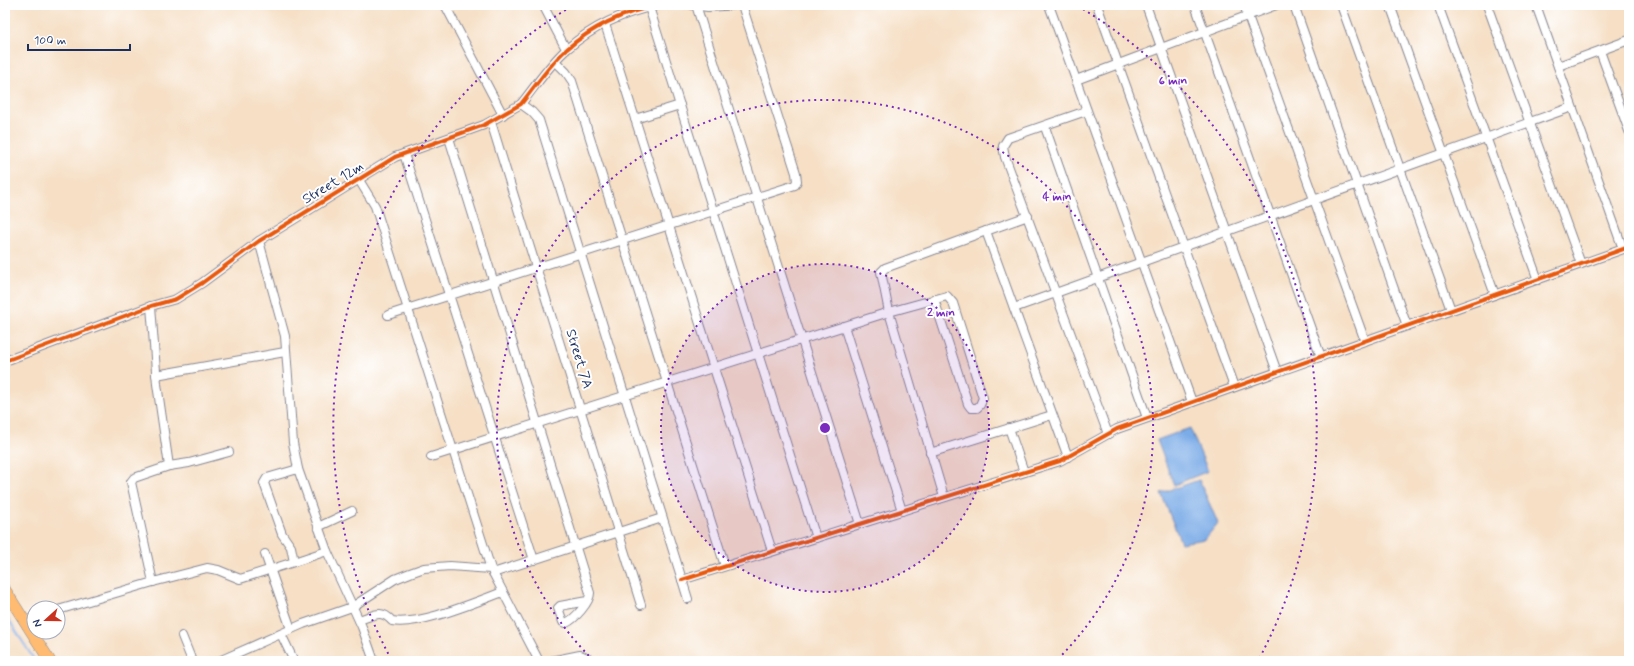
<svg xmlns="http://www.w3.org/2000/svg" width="1634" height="666" viewBox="0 0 1634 666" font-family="Mynerve,sans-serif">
<rect width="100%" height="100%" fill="#fff"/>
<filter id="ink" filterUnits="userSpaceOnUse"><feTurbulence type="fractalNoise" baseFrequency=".025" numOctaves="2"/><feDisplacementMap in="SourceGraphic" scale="8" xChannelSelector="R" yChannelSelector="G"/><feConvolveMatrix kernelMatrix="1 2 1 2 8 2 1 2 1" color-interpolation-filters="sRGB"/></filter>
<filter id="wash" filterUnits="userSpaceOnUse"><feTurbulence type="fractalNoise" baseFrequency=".012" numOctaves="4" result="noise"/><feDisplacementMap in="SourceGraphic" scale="16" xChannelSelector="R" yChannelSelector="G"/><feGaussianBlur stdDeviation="0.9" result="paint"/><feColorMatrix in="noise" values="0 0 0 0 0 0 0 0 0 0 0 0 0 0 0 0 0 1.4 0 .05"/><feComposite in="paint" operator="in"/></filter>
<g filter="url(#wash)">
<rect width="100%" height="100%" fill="#f6dfc5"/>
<!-- water -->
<g fill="#7cace7" stroke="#4c6ea2">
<polygon points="1190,428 1208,471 1174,485 1157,440"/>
<polygon points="1199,480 1218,523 1205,539 1181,543 1161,493"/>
</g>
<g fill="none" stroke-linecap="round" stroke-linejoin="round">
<!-- stream -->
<polyline stroke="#7cace7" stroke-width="2" points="5,614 35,661"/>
</g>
</g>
<g filter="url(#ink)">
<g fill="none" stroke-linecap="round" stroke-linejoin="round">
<!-- minor casing -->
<g stroke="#888792" stroke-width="10">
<g id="minor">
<polyline points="445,5 503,115"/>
<polyline points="543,5 566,49"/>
<polyline points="624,5 627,13"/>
<polyline points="692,5 708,7 736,5"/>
<polyline points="696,5 860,524"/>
<polyline points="1049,5 1192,402"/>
<polyline points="1097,5 1234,387"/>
<polyline points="1146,5 1277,372"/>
<polyline points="1195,5 1321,357"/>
<polyline points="1244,5 1365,341"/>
<polyline points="1294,5 1407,326"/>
<polyline points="1341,5 1451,310"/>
<polyline points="1390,5 1495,295"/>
<polyline points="1438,5 1538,280"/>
<polyline points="1487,5 1581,264"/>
<polyline points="1536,5 1623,249"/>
<polyline points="649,7 816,538"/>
<polyline points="605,24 772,551"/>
<polyline points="1600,51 1629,131"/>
<polyline points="556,62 566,72 572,81 725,566"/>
<polyline points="1558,66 1629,40"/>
<polyline points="1076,80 1276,5"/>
<polyline points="521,104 532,112 539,120 688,599"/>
<polyline points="1086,111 1008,138 1003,146 1005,157 1108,434"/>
<polyline points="635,119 680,105"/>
<polyline points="491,122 641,605"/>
<polyline points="1045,127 1147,418"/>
<path d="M449,138L590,593C590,602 575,619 566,623L563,622L558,608L560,606L587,601"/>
<polyline points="404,154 534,560"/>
<polyline points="359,180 375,206 491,569"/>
<polyline points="1028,216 986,231 1068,457"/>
<polyline points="259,241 285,336 293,443 298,469 327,551 362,627 374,661"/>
<polyline points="934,299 968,404 971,408 977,408 980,405 983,398 953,303 947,296 889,312 881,272 885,268 986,231"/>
<polyline points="151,306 157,384 169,466"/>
<polyline points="1014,308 1572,107"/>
<polyline points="388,315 795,185 797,181 796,173 742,5"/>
<polyline points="844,326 902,511"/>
<path d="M5,361L151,306L176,299L202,283L259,241L395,157L484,125L521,104C534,88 552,61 567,49C592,27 625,12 658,5"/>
<polyline points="156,375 285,352"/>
<polyline points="1009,428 1024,472"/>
<polyline points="930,453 1052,415"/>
<polyline points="431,457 889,312 944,497"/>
<polyline points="318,527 352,511"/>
<polyline points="265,554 291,629"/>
<polyline points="294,562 327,551"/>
<polyline points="493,573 662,518"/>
<polyline points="682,580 1060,461 1117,429 1629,247"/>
<polyline points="153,582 131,482 134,478 169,466 189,463 229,452"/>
<polyline points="58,610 153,582 207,568 218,570 240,579 294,562 291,547 282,534 264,483 267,478 298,469"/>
<path d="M359,620C373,616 381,608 392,621C420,626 475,602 503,592"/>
<polyline points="25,622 34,617"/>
<polyline points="281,634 294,661"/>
<polyline points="182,636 192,661"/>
<polyline points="219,661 303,624 352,607 395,579 410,573 424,568 450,566 491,569 539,661"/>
<polyline points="551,661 580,655 593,661"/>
</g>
</g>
<!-- highway casing -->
<g stroke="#888792" stroke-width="12">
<polyline id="highway" points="5,590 50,661"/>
</g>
<!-- minor -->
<use href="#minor" stroke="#fff" stroke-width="8"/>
<!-- highway -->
<use href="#highway" stroke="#febb71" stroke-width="11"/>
<!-- cycleway casing -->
<g stroke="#fff" stroke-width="6">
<g id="cycleway">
<path d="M5,361L151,306L176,299L202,283L259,241L395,157L484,125L521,104C534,88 552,61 567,49C592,27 625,12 658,5"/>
<polyline points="682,580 1060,461 1117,429 1629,247"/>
</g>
</g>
<!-- cycleway -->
<use href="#cycleway" stroke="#e8590c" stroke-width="4"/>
</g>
</g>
<!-- distance rings -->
<circle cx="825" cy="428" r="164" fill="#7b2cbf" fill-opacity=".12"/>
<g fill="none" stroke="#7b2cbf" stroke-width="2" stroke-dasharray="2 4">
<circle cx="825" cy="428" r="164"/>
<path d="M593 660A328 328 0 1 1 1057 660"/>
<path d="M391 659A492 492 0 0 1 572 6M1078 6A492 492 0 0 1 1259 659"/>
</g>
<g text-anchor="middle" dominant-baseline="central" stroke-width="4" stroke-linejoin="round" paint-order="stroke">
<!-- street labels -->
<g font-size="14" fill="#1b2f5e" stroke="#fff">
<text transform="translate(333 183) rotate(-31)">Street 12m</text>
<text transform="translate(579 359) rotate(73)">Street 7A</text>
</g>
</g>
<circle cx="825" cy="428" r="6" fill="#7b2cbf" stroke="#fff" stroke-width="2"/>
<g font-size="12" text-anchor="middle" font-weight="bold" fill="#7b2cbf" stroke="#fff" stroke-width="4" stroke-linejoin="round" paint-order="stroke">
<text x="1173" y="84">6 min</text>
<text x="1057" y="200">4 min</text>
<text x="941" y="316">2 min</text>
</g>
<!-- margin -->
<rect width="1634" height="666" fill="none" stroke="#fff" stroke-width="20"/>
<!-- north arrow -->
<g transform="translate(46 620) rotate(249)"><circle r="19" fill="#ffffff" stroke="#a4acbf"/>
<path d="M0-3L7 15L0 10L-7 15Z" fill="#c8321e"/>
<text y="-6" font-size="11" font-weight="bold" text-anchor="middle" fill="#1b2f5e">N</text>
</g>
<!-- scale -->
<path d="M28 44v6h102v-6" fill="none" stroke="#1b2f5e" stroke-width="2"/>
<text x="34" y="44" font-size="12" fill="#1b2f5e" stroke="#ffffff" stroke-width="3" paint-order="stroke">100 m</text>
</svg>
